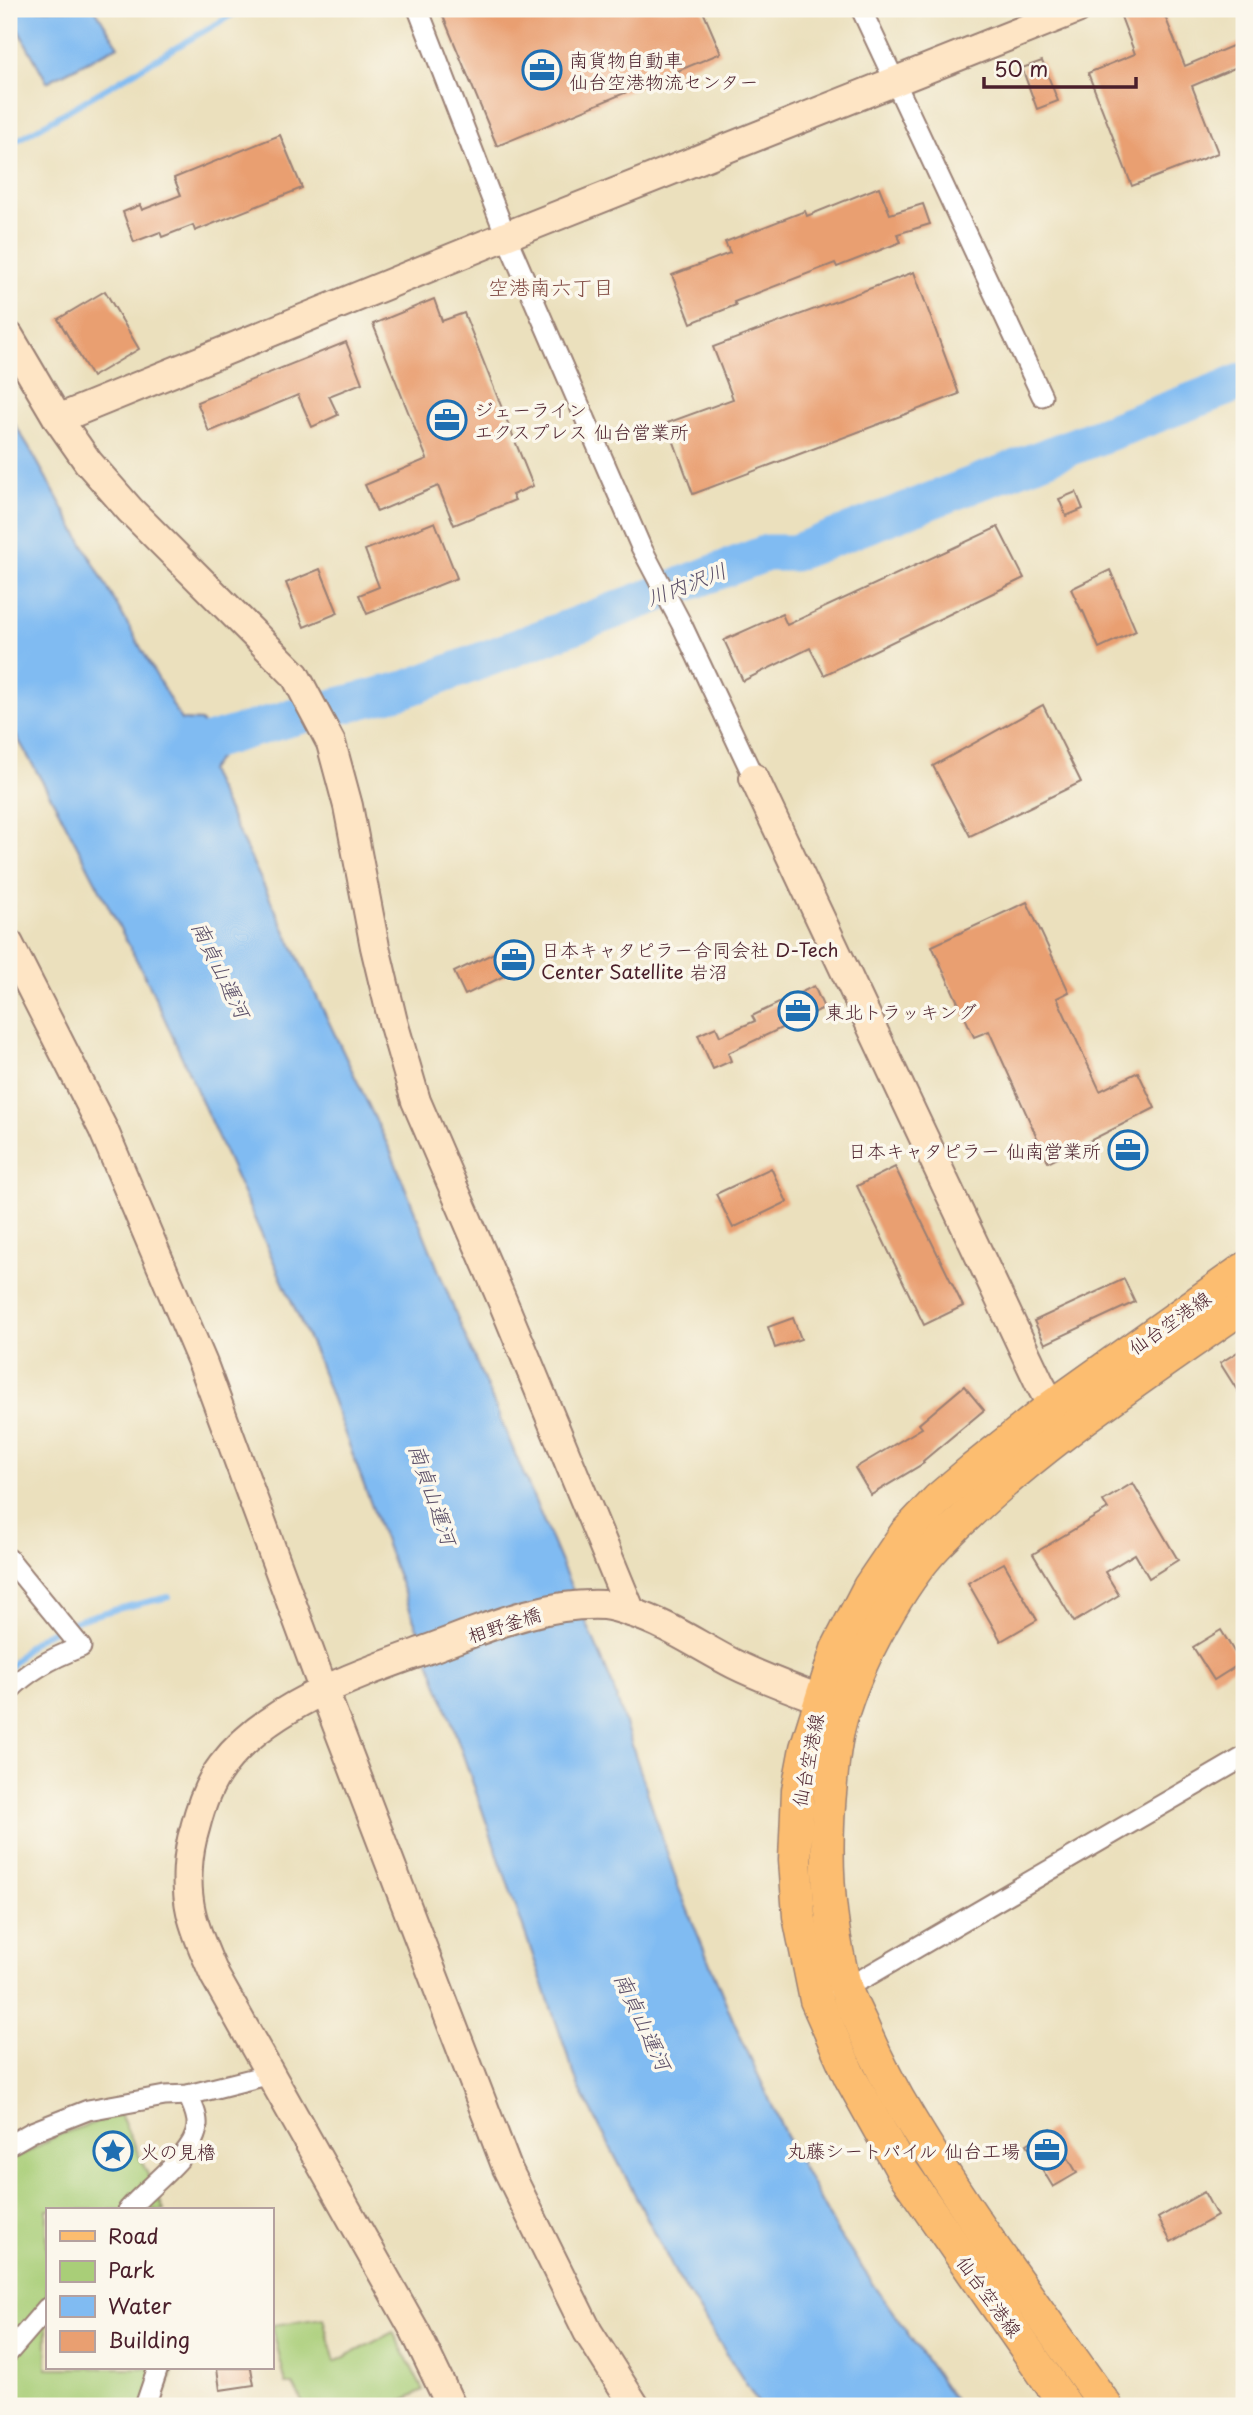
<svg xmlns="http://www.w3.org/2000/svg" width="1253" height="2415" viewBox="0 0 1253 2415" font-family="'Playpen Sans','Klee One',sans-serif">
<rect width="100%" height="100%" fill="#fbf7ec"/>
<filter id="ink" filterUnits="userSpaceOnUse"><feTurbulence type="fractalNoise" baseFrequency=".0143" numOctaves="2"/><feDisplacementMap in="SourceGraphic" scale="14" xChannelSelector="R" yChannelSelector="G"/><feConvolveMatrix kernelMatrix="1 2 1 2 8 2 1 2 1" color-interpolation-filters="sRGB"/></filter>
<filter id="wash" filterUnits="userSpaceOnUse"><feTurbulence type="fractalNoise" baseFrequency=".00686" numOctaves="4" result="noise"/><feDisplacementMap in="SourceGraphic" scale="28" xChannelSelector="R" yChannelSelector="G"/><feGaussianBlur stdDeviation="1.57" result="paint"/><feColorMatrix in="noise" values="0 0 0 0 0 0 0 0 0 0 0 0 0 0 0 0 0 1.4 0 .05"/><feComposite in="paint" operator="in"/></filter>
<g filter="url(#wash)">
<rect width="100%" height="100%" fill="#ebe0bd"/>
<!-- green -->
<g fill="#a9ce78" stroke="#7a7652" stroke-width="2">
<polygon points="120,2114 164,2210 47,2210 47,2368 174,2368 161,2406 9,2406 9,2162 58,2135"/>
<polygon points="323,2318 335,2362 393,2332 423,2390 391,2406 304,2406 293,2384 286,2384 272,2325"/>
</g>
<!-- water -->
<g fill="#80bbf2" stroke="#656d8e" stroke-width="2">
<polygon points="9,9 95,9 118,46 47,82 9,13"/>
<polygon points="9,415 29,447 181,720 201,721 220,756 209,771 391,1152 456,1314 611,1681 679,1889 733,2020 787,2138 838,2233 958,2406 760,2406 676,2274 578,2085 447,1709 316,1356 150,986 59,811 9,723"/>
</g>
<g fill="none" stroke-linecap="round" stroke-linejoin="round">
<!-- stream -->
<g stroke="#80bbf2" stroke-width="6">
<polyline points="9,145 242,9"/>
<path d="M9,1668C16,1660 23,1651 31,1644C61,1619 130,1606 169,1597"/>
</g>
<!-- river -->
<polyline stroke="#80bbf2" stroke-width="37" points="163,755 287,719 406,689 767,553 794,553 1244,381"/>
</g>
<g id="blocks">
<!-- building -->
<g fill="#e99f71">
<polygon points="440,9 702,9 721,53 497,146"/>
<polygon points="1134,9 1162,9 1185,66 1244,41 1244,64 1192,86 1218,153 1132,186 1088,73 1135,54 1120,14"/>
<polygon points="1042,61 1058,101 1037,109 1022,68"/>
<polygon points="280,135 302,188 195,231 193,225 162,237 160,232 134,242 123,212 140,205 142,210 181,195 174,178"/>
<polygon points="879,187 890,214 923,204 930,224 897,234 901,242 837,267 835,263 734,302 736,305 691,323 672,275 730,253 725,242 805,211 807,216"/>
<polygon points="914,272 959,394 693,494 667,423 733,399 713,347"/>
<polygon points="105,291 139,349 92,377 58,319"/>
<polygon points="434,299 442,321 464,313 533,486 512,495 515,500 454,525 438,486 377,512 365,485 427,459 373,324"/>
<polygon points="346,342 362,383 329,396 338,415 312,427 298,395 209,432 197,402"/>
<polygon points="1076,492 1083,509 1066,516 1059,499"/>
<polygon points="435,522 457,578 367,614 359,595 379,587 365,550"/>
<polygon points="998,527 1024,578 824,675 810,648 743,681 724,640 782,614 787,625"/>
<polygon points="320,569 338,613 304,627 286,583"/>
<polygon points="1110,570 1136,631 1099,648 1083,611 1082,612 1071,589"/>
<polygon points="1043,705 1081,782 970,836 933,766"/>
<polygon points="1027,902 1069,992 1057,998 1100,1091 1138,1072 1155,1108 1048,1162 989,1031 974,1037 932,946"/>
<polygon points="496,952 506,975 465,995 454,972"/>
<polygon points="814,986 824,1008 728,1053 731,1061 713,1069 698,1035 716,1027 720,1036 755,1021 752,1016"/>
<polygon points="895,1167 963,1306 924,1325 857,1186"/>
<polygon points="771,1168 787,1202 733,1228 716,1194"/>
<polygon points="1124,1279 1135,1302 1045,1344 1034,1321"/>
<polygon points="793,1318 801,1339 775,1348 768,1327"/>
<polygon points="1244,1348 1244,1401 1220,1363"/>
<polygon points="964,1386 984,1410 923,1461 924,1463 871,1495 855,1468 922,1428 919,1424"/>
<polygon points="1133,1483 1178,1560 1149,1578 1135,1554 1105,1572 1119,1595 1074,1622 1033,1554 1108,1509 1103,1501"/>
<polygon points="1004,1563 1037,1620 1001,1641 968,1583"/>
<polygon points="1221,1630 1241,1663 1214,1680 1193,1647"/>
<polygon points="1051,2129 1077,2173 1053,2187 1027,2144"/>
<polygon points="1204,2192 1217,2216 1171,2242 1158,2218"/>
<polygon points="217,2368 251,2368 254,2385 220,2390"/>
</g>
</g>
</g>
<g filter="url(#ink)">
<use href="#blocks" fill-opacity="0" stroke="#9a8074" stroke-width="2"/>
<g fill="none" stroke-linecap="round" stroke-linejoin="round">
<!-- street casing -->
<g stroke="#9a8074" stroke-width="23">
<g id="street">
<polyline points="418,9 506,236 641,547 681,623 754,778"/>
<polyline points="861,9 1042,396"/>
<path d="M9,1559L81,1647C54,1657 28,1670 9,1691"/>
<polyline points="839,1990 866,1977 1244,1757"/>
<polyline points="9,2145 32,2132 88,2110 165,2096 188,2095 271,2074"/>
<path d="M128,2210C147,2187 196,2154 197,2126C198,2115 192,2105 188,2095"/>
<polyline points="9,2352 47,2308"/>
<polyline points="145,2406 158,2368"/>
</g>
</g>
<!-- secondary casing -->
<g stroke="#9a8074" stroke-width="32">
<g id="secondary">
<polyline points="9,336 58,419 88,462 130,510 295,675 331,743 348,806 375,947 393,1022 416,1101 502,1300 631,1612"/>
<polyline points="58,419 506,236 1077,9"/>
<polyline points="754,778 1040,1384 1063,1426"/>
<polyline points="9,944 103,1129 203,1364 324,1691 507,2168 588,2332 635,2406"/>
<path d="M451,2406L415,2331L215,1976C206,1955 196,1934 191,1912C185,1885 187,1854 195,1828C200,1808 209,1783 222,1766C268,1705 357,1675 426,1650C484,1629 542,1602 604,1605C613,1606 622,1609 630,1612C668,1624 699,1646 734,1664C768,1681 806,1693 841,1708"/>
</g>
</g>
<!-- primary casing -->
<g stroke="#9a8074" stroke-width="35">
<g id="primary">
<polyline points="1066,2406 903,2172 850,2077 816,2000 799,1916 795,1860 798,1790 806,1748 837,1649 869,1587 905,1534 938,1499 972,1470 1052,1406 1244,1269"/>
<path d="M1106,2406C1040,2312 970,2219 910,2119C891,2088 875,2056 861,2023C855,2010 848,1998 845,1985C827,1919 824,1850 831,1782C833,1758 836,1732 844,1709C860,1658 901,1582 938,1544C1029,1451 1138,1380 1244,1306"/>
</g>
</g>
<!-- street -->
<use href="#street" stroke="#fff" stroke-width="19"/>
<!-- secondary -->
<use href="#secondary" stroke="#fee5c5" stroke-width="28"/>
<!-- primary -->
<use href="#primary" stroke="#fcbd6f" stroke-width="32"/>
</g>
</g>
<!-- icons -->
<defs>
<g id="office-ring" transform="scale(2.0125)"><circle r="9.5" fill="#fbf7ec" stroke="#1f6fb2" stroke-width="1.5"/><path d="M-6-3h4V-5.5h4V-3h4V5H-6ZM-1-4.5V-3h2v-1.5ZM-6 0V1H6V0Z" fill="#1f6fb2"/></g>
<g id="sight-ring" transform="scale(2.0125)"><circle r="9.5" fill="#fbf7ec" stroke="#1f6fb2" stroke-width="1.5"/><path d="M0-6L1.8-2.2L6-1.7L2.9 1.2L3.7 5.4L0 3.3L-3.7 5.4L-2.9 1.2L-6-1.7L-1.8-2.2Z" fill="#1f6fb2"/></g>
</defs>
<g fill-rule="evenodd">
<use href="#office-ring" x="542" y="70"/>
<use href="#office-ring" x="447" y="420"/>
<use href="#office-ring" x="514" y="960"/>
<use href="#office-ring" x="798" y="1011"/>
<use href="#office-ring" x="1128" y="1150"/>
<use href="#office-ring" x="1047" y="2150"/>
<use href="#sight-ring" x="113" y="2151"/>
</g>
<g text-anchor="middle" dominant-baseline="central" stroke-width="7" stroke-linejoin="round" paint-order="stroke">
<!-- poi labels -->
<g font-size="19" fill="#4a1f2b" stroke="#fbf7ec" text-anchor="start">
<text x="569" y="59">南貨物自動車<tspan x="569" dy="22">仙台空港物流センター</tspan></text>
<text x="474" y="409">ジェーライン<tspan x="474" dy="22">エクスプレス 仙台営業所</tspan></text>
<text x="541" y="949">日本キャタピラー合同会社 D-Tech<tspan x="541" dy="22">Center Satellite 岩沼</tspan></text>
<text x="825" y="1011">東北トラッキング</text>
<text x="1101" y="1150" text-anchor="end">日本キャタピラー 仙南営業所</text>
<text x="1020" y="2150" text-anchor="end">丸藤シートパイル 仙台工場</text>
<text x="140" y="2151">火の見櫓</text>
</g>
<!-- street labels -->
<g font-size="19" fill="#4a1f2b" stroke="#fbf7ec">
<text transform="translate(1169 1322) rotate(-35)">仙台空港線</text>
<text transform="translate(504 1624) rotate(-18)">相野釜橋</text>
<text transform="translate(807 1760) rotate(-79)">仙台空港線</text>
<text transform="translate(990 2296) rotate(54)">仙台空港線</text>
</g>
<!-- neighbourhood labels -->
<g font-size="21" fill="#824c44" stroke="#fbf7ec">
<text x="551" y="286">空港南六丁目</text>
</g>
<!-- water labels -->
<g font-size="21" font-style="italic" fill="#5a4e67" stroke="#fbf7ec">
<text transform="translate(686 583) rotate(-21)">川内沢川</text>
<text transform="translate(222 969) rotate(64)">南貞山運河</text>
<text transform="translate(434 1494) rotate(71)">南貞山運河</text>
<text transform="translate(644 2021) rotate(65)">南貞山運河</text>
</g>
</g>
<!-- margin -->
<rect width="1253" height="2415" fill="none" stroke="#fbf7ec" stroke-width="35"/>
<!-- legend -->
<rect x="46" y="2208" width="228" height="161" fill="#fbf7ec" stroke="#b4a19f" stroke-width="2"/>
<rect x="60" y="2231" width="35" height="10" fill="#fcbd6f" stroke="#b4a19f" stroke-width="2"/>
<text x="108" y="2244" font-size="21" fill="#4a1f2b">Road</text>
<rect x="60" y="2261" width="35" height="21" fill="#a9ce78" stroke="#b4a19f" stroke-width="2"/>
<text x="108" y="2278" font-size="21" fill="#4a1f2b">Park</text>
<rect x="60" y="2296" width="35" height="21" fill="#80bbf2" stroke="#b4a19f" stroke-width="2"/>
<text x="108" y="2314" font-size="21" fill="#4a1f2b">Water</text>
<rect x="60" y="2331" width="35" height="21" fill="#e99f71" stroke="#b4a19f" stroke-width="2"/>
<text x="108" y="2348" font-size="21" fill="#4a1f2b">Building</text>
<!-- scale -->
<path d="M984 77v10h152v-10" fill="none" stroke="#4a1f2b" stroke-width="3.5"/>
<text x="994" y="77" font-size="21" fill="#4a1f2b" stroke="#fbf7ec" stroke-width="5" paint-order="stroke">50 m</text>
</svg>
